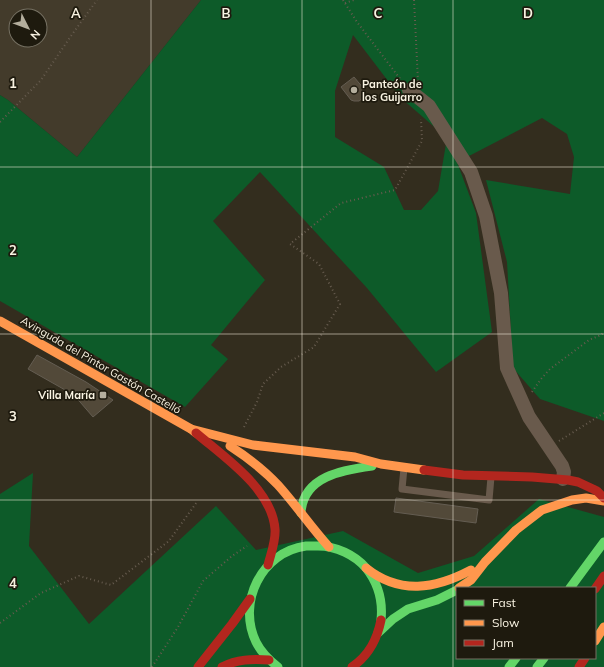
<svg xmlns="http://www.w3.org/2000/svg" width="604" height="667" viewBox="0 0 604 667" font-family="Mulish,sans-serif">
<rect width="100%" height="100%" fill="#332d1e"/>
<!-- industrial -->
<path fill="#433b2b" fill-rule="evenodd" d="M0,0H201L77,157L8,100L0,95ZM16,16H40V40H16Z"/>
<!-- green -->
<g fill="#0d5b29" fill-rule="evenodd">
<path d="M201,0H604V421L540,399L513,368L507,262L486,180L570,194L574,157L567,134L542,118L469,156L448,138L476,213L492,332L436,372L367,288L260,172L213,221L265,280L211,345L228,359L185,407L0,301V95L8,100L77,157ZM353,35L401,98L447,138L438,191L421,210H404L384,167L335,137V91Z"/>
<path d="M33,473L29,546L89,624L216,506L256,550L343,531L418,573L474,556L539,499L604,517V667H0V494ZM457,588H595V658H457Z"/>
</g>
<!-- building -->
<g fill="#524939" stroke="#645d52">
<polygon points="354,77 364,89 364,92 363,98 359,101 354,101 351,100 341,87"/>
<polygon points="37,355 86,382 113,400 93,417 74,395 28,369"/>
<polygon points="396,498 478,509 476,523 394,512"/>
</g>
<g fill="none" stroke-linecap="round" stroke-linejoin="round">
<!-- path -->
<g stroke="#675c4f" stroke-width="2" stroke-dasharray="1 3" stroke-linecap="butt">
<polyline points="343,0 357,22 401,80"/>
<polyline points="414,0 418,81"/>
<polyline points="345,3 354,0"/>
<polyline points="0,122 41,80 71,36 97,0"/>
<polyline points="532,392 541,379 550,369 589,340 601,335 604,332"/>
<polyline points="244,427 257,402 263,384 281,367 314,347 340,304 319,264 290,244 341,203 395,190 422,141 421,119"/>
<polyline points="559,441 604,413"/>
<polyline points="0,623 41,593 79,576 111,585 169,541 197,502"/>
<polyline points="152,667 178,627 203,581 232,556 247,546"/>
</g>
<!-- lane -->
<polyline stroke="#695a4c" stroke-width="7" points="404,468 402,489 489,500 491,477"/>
<!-- street -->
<polyline stroke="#695a4c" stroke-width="14" points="409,90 429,106 471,172 486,216 501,293 507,368 529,417 562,466 564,472 563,479"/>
<!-- fast -->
<g stroke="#63d668" stroke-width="9">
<path d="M301,513C303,476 343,470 372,466"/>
<polyline points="570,588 604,542"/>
<polyline points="378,633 393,619 408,609 437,600 457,590"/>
<path d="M278,667C269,660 261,652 256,642C237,603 261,552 306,546C310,546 314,546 318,546C336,546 355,555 366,568C378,583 383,601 381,620"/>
<polyline points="509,667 516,658"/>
<polyline points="537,667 544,658"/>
</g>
<!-- slow -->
<g stroke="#ff974d" stroke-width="9">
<polyline points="0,321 191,429 196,433"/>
<polyline points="191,429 253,445 355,457 381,464 424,470"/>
<path d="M230,446C247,457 264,470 278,485C296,505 311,527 329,547"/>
<path d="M366,568C400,595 435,589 471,570"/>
<polyline points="459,588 471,580 485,562 516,530 542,510 572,500 586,498 604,501"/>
<polyline points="595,641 604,627"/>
</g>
<!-- jam -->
<g stroke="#b3261e" stroke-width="9">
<path d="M196,433C224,457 272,489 275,529C276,541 271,553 268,565"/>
<polyline points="424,470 463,475 532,477 568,480 578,482 593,489 597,491 604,498"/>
<polyline points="595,589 604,576"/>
<polyline points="198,667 232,624 250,599"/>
<path d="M222,667C237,659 252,659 269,660"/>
<path d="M352,667C369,655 377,640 381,620"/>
<polyline points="579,667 585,658"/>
</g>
</g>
<!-- grid -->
<path fill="none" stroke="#f9f3e2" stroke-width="1" stroke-opacity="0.55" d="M151,0V667M302,0V667M453,0V667M0,167H604M0,334H604M0,500H604"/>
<!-- markers -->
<g fill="#b4ae9d" stroke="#1e1a0e" stroke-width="1.5">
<circle cx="354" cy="90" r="4"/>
<rect x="99" y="391" width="8" height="8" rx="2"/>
</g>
<g text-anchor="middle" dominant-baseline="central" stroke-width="3.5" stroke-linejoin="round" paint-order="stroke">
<!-- poi labels -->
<g font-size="11" font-weight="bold" fill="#f9f3e2" stroke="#1e1a0e" text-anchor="start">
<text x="362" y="84">Panteón de<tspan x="362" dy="13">los Guijarro</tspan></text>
<text x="95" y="395" text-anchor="end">Villa María</text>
</g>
<!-- street labels -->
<g font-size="11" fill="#f9f3e2" stroke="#1e1a0e">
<text transform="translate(101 365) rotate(30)">Avinguda del Pintor Gastón Castelló</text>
</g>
</g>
<g font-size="13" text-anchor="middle" font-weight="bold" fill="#f9f3e2" stroke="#1e1a0e" stroke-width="3.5" stroke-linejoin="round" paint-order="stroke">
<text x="76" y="18">A</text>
<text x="226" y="18">B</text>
<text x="378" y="18">C</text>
<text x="528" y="18">D</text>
<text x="13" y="88">1</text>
<text x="13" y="255">2</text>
<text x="13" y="421">3</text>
<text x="13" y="588">4</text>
</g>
<!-- legend -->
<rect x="456" y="587" width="140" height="72" fill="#1e1a0e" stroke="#767163"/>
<rect x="464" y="600" width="20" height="6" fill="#63d668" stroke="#767163"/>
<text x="492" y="607" font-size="12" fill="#f9f3e2">Fast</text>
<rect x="464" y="620" width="20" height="6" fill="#ff974d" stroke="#767163"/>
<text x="492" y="627" font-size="12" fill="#f9f3e2">Slow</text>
<rect x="464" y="640" width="20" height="6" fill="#b3261e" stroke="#767163"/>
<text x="492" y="647" font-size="12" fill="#f9f3e2">Jam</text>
<!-- north arrow -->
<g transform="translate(28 28) rotate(132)"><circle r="19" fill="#1e1a0e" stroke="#767163"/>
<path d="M0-3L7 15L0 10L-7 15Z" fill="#b4ae9d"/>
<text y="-6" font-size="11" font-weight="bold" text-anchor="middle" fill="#f9f3e2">N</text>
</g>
</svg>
